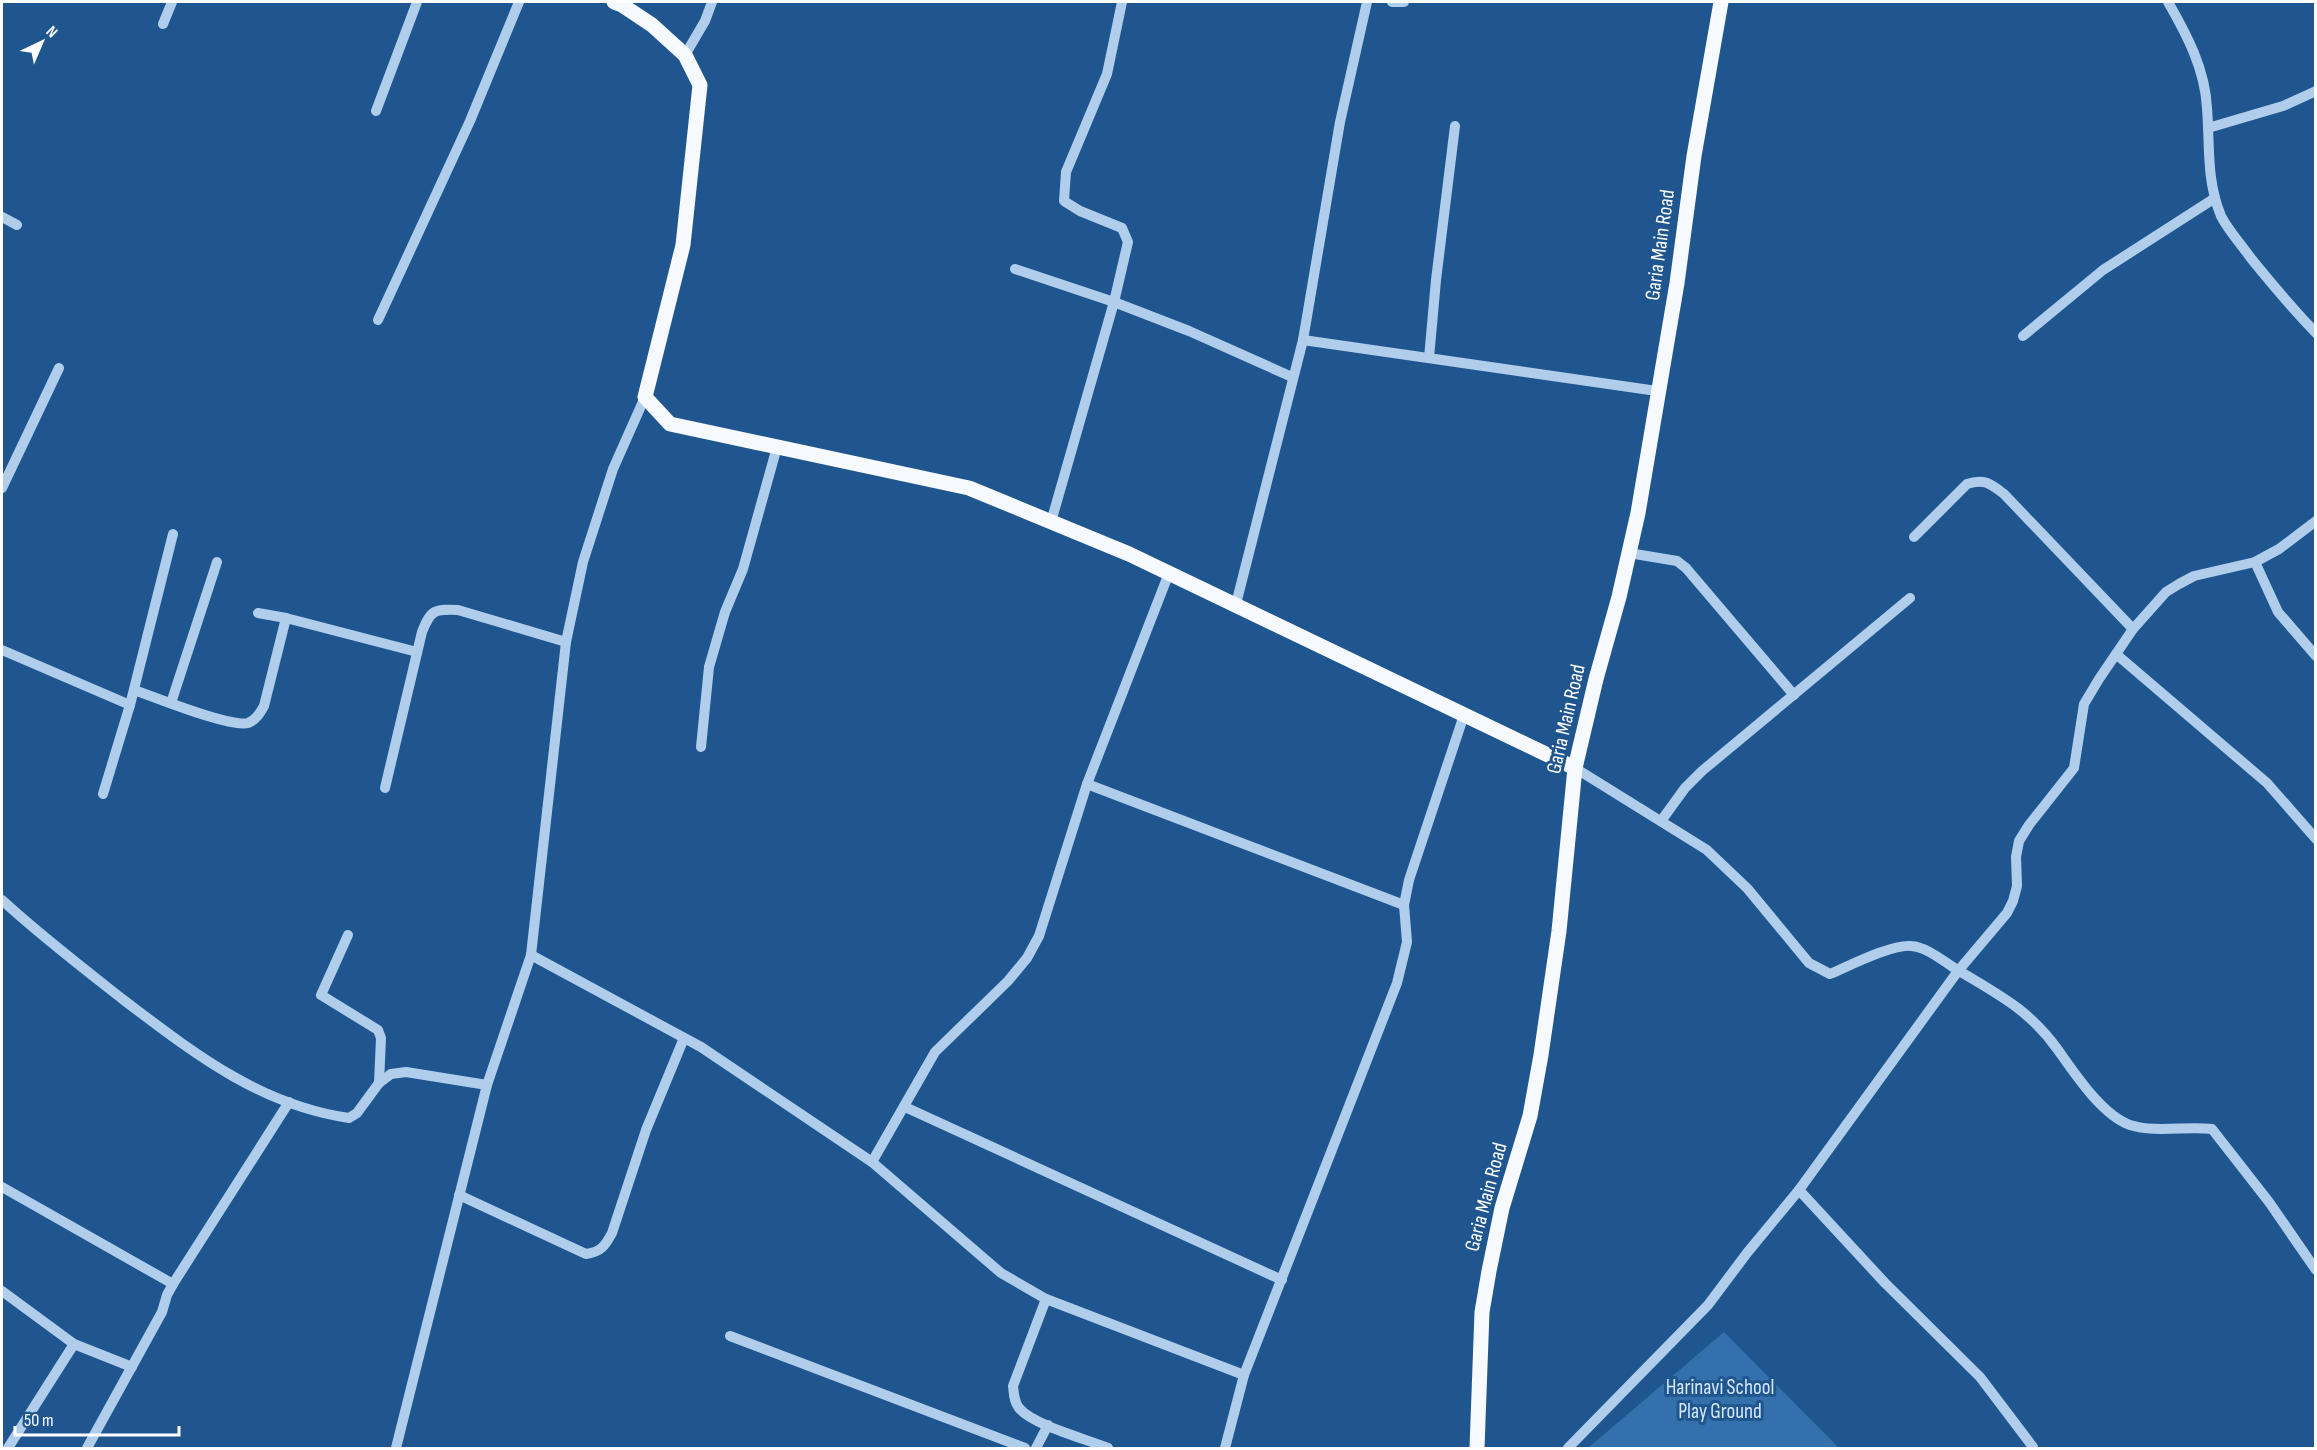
<svg xmlns="http://www.w3.org/2000/svg" width="2317" height="1450" viewBox="0 0 2317 1450" font-family="'Sofia Sans Condensed',sans-serif">
<rect width="100%" height="100%" fill="#20568f"/>
<!-- green -->
<polygon fill="#3470ac" points="1724,1332 1839,1448 1588,1448"/>
<g fill="none" stroke-linecap="round" stroke-linejoin="round">
<!-- minor -->
<g stroke="#b0ceec" stroke-width="10">
<polyline points="1392,2 1404,2"/>
<path d="M2168,2C2187,35 2205,69 2207,108C2210,145 2206,180 2221,216C2228,230 2241,244 2250,257C2271,283 2293,309 2316,333"/>
<polyline points="163,24 172,2"/>
<polyline points="685,55 705,21 712,2"/>
<polyline points="376,111 417,2"/>
<polyline points="2208,128 2283,106 2316,91"/>
<polyline points="2,217 17,225"/>
<polyline points="1015,269 1114,302 1189,331 1292,377"/>
<polyline points="378,320 470,121 519,2"/>
<polyline points="2023,336 2103,270 2215,198"/>
<polyline points="1303,340 1657,391"/>
<polyline points="1429,358 1436,280 1455,126"/>
<polyline points="2,488 59,368"/>
<polyline points="1051,522 1114,302 1128,242 1122,228 1080,211 1064,201 1066,172 1107,74 1122,2"/>
<path d="M1914,537L1967,484C1984,478 1991,484 2004,494L2133,629"/>
<polyline points="1629,553 1677,561 1686,568 1794,695"/>
<polyline points="2255,562 2278,612 2316,656"/>
<polyline points="1236,604 1303,340 1340,122 1367,2"/>
<polyline points="258,613 286,618"/>
<polyline points="2,650 130,705"/>
<polyline points="2116,654 2267,783 2316,839"/>
<path d="M134,690C155,697 230,728 248,723C256,720 260,713 264,706L286,618L417,652"/>
<polyline points="171,703 217,562"/>
<polyline points="701,747 709,667 725,612 743,569 777,447"/>
<path d="M1575,768L1707,850L1747,888L1809,963L1830,974C1849,966 1892,944 1911,946C1927,947 1943,961 1956,969C1997,994 2029,1009 2058,1050C2075,1074 2102,1115 2130,1125C2155,1133 2186,1126 2212,1129L2269,1202L2316,1270"/>
<polyline points="1087,784 1404,905"/>
<path d="M385,788L422,632C431,609 435,609 458,610L566,642"/>
<polyline points="103,794 130,705 173,534"/>
<polyline points="1661,821 1685,788 1702,771 1910,598"/>
<path d="M2,900C41,936 83,968 125,1001C195,1054 260,1105 349,1118L357,1113L379,1083L391,1074L406,1072L487,1085"/>
<polyline points="348,935 321,995 378,1030 381,1038 379,1083"/>
<polyline points="531,955 701,1047 872,1162 1001,1273 1046,1299 1244,1375"/>
<polyline points="905,1107 1282,1280"/>
<polyline points="872,1162 935,1052 1008,981 1027,958 1039,936 1087,784 1169,573"/>
<polyline points="2,1187 173,1284 167,1295 162,1312 87,1448"/>
<polyline points="1799,1190 1885,1283 1980,1377 2033,1447"/>
<path d="M459,1195L586,1254C601,1252 605,1246 612,1233L646,1130L684,1038"/>
<polyline points="173,1284 289,1102"/>
<polyline points="2,1291 74,1344 132,1367"/>
<path d="M1046,1299L1013,1386C1014,1394 1014,1402 1019,1408C1033,1425 1086,1439 1108,1448"/>
<polyline points="730,1336 1025,1448"/>
<polyline points="8,1448 74,1344"/>
<polyline points="396,1448 487,1085 531,955 566,642 583,562 613,469 645,397"/>
<polyline points="1036,1448 1048,1425"/>
<polyline points="1225,1448 1244,1375 1397,983 1407,942 1404,905 1409,880 1464,715"/>
<polyline points="1568,1448 1708,1305 1747,1253 1799,1190 1958,971 2007,913 2013,901 2017,886 2016,857 2019,841 2029,825 2074,768 2084,704 2099,679 2133,629 2166,592 2179,584 2194,576 2255,562 2279,549 2316,521"/>
</g>
<!-- major -->
<g stroke="#f6faff" stroke-width="15">
<polyline points="614,2 622,5 652,25 685,55 700,85 683,245 645,397 670,424 969,488 1129,554 1575,768"/>
<polyline points="1477,1448 1482,1312 1489,1271 1502,1208 1530,1116 1541,1055 1559,931 1575,768 1596,679 1619,597 1638,513 1677,283 1694,156 1721,2"/>
</g>
</g>
<g text-anchor="middle" dominant-baseline="central" stroke-width="6" stroke-linejoin="round" paint-order="stroke">
<!-- street labels -->
<g font-size="21" fill="#fff" stroke="#20568f">
<text transform="translate(1660 245) rotate(-82)">Garia Main Road</text>
<text transform="translate(1566 719) rotate(-77)">Garia Main Road</text>
<text transform="translate(1486 1197) rotate(-75)">Garia Main Road</text>
</g>
<!-- park labels -->
<g font-size="21" fill="#d5e7f9" stroke="#20568f">
<text x="1720" y="1387">Harinavi School<tspan x="1720" dy="24">Play Ground</tspan></text>
</g>
</g>
<!-- border -->
<rect width="2317" height="1450" fill="none" stroke="#ffffff" stroke-width="6"/>
<!-- north arrow -->
<g transform="translate(42 42) rotate(44)" stroke="#20568f" stroke-width="4.5" paint-order="stroke">
<path d="M0-4.5L10 22L0 15L-10 22Z" fill="#ffffff"/>
<text y="-9" font-size="16" font-weight="bold" text-anchor="middle" fill="#ffffff">N</text>
</g>
<!-- scale -->
<path d="M15 1426v9h164v-9" fill="none" stroke="#ffffff" stroke-width="3"/>
<text x="24" y="1426" font-size="18" fill="#ffffff" stroke="#20568f" stroke-width="4.5" paint-order="stroke">50 m</text>
</svg>
